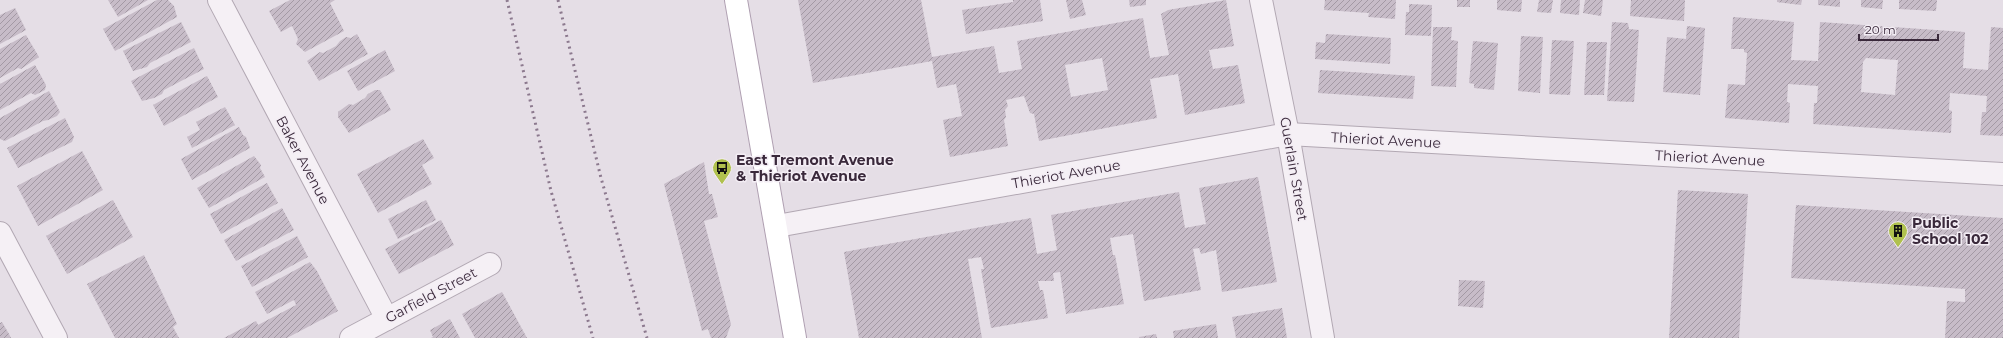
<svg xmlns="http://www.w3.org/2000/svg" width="2003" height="338" viewBox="0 0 2003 338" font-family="Montserrat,sans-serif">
<defs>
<pattern id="building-hatch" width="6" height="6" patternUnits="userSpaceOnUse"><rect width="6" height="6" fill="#c7bcc8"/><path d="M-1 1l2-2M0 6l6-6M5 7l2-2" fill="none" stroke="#a399a4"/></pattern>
</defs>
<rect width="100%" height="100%" fill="#e5dee6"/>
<!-- building -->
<g fill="url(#building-hatch)" fill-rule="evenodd">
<polygon points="108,0 148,0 118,17"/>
<polygon points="157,0 168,0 174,6 177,17 115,51 103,29"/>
<polygon points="290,0 335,0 330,3 344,31 305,52 296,44 298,39 292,26 281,32 269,11"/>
<path d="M798,0H921L932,57L994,46L999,73L1022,69L1017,41L1143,18L1150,58L1169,55L1161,14L1168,10L1226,0L1234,46L1209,50L1213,69L1238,65L1245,103L1185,115L1178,74L1150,79L1157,118L1039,141L1034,114L1030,113L1024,96L1006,100L1008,106L1005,110L1006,117L1004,120L1008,146L950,157L943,120L962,116L956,84L937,88L932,61L813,83ZM1102,58L1108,90L1071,97L1065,65Z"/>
<polygon points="1013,0 1040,0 1043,21 966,34 962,10 1013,2"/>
<polygon points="1066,0 1082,0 1086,15 1070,19"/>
<polygon points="1129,0 1146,0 1146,5 1130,7"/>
<polygon points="1325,0 1396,0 1395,19 1368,17 1369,13 1324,10"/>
<rect x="1457" y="0" width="13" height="7"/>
<polygon points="1497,0 1522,0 1521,12 1497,10"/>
<polygon points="1539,0 1553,0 1551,13 1537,12"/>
<polygon points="1561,0 1580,0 1579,15 1560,13"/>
<polygon points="1585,0 1603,0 1601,16 1583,13"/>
<polygon points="1631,0 1685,0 1684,21 1630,16"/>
<polygon points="1777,0 1802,0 1801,5 1777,2"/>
<polygon points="1818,0 1840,0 1840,7 1818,5"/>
<polygon points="1861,0 1883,0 1882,9 1861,7"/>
<polygon points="1899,0 1937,0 1936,11 1899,9"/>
<polygon points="1409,4 1432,5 1431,36 1405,35 1406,12 1409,12"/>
<polygon points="15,8 26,30 0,44 0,15"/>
<path d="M1733,17L1794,22L1791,60L1818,61L1820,22L1965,32L1963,68L1988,70L1991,27L2003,28V136L1980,135L1982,112H1986L1987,96L1950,93L1949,110L1952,111L1951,133L1813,124L1814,103H1817L1818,86L1788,84L1787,102L1790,103L1789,123L1725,118L1728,84L1745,85L1747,53L1744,52V49H1731ZM1866,58L1898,60L1895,95L1861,92L1863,62Z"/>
<polygon points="181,22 191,42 150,63 147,67 133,71 123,51"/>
<polygon points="1612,22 1628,23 1629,29 1639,30 1634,102 1607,101"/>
<polygon points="1687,26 1705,28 1700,95 1663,92 1667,37 1686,39"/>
<polygon points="1433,27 1452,27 1451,40 1458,41 1456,87 1431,86"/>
<polygon points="357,34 368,54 319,81 307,61 320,52 323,53 336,46 340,41 346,37 351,38"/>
<polygon points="1326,34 1391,38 1390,64 1315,59 1316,42 1325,43"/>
<polygon points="26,35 39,57 21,69 18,68 0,78 0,49"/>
<polygon points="1521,36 1543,37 1540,93 1518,91"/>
<polygon points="1552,40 1574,41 1570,95 1549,94"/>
<polygon points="1473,41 1498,43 1494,90 1474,88 1474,84 1469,83"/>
<polygon points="1587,42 1607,42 1604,95 1584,95"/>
<polygon points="194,48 204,69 164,90 162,94 154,98 142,101 131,81"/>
<polygon points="385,50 395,71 358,91 347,71"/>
<polygon points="35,65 46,85 45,90 35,95 31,93 0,110 0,84"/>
<polygon points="1320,70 1415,76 1413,99 1318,93"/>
<polygon points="207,76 218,97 164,126 153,105"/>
<polygon points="375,90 380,90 391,110 349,133 338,117 338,112 349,104 353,105 365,98 368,94"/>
<polygon points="49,91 60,112 57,116 48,120 43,121 5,141 0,139 0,118"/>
<polygon points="225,107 235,125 192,148 187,137 200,130 196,122"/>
<polygon points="65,118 74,137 72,142 18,168 7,148"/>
<polygon points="239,127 243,135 246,137 250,148 192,180 181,159"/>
<polygon points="423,139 434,158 422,165 432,184 378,213 357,174"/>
<polygon points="82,151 103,190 38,226 17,186"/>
<polygon points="254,156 261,165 260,168 265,177 209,208 197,188"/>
<polygon points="704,162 709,194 712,194 718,217 704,221 731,324 726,338 711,338 708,329 702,331 664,184"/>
<polygon points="1258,177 1277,282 1222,292 1216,250 1201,254 1199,248 1193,249 1201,290 1144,301 1133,234 1110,238 1113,255 1115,255 1124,304 1066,314 1060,272 1053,273 1054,281 1038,281 1040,290 1043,290 1048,318 991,328 981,269 984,269 981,257 968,259 982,338 859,338 844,252 1031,218 1037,254 1057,250 1051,215 1179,192 1185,228 1206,224 1199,188"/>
<polygon points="267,183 278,203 221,234 210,214"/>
<polygon points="1678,190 1748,194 1739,338 1669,338"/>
<polygon points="113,200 133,237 67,274 46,236"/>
<polygon points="426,200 436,220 398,239 388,219"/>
<polygon points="1796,205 2003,218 2003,338 1945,338 1947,301 1965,302 1965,289 1791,278"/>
<polygon points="282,208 294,230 236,261 224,240"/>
<polygon points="441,220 454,245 399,274 385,249"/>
<polygon points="297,236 308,257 252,287 241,266"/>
<polygon points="144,255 177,324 173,327 179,338 115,338 87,284"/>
<polygon points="310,262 317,271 338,311 287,338 224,338 256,321 258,325 296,305 294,300 267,314 255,292"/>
<polygon points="1459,280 1485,281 1483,308 1458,306"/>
<polygon points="502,292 527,338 475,338 462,314"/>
<polygon points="1282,308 1287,338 1236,338 1232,317"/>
<polygon points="450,319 460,338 431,338 433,337 430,330"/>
<polygon points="2,322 9,334 11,338 0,338 0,323"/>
<polygon points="1216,324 1218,338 1174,338 1173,331"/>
<polygon points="1156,334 1157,338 1139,338 1139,337"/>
</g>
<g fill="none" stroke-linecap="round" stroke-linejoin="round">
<!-- minor casing -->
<g stroke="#b2a8b3" stroke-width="24">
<g id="minor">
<polyline points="219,0 387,319"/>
<polyline points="1261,0 1288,134 1323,338"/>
<polyline points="777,226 1288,134 2003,174"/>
<polyline points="0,233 56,338"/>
<polyline points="351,338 490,264"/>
</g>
</g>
<!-- major casing -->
<g stroke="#af9fb1" stroke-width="24">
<polyline id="major" points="736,0 795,338"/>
</g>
<!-- minor -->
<use href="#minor" stroke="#f5f0f5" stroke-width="22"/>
<!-- major -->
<use href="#major" stroke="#fff" stroke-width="22"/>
<!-- rail -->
<g stroke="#8c798e" stroke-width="3" stroke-dasharray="2 4" stroke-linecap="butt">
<polyline points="507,0 551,191 593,338"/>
<polyline points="558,0 601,178 647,338"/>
</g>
</g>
<!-- icons -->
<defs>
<g id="bus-pin" transform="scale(1)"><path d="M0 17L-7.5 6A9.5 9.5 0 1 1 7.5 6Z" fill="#b0c14e" stroke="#f3edf4"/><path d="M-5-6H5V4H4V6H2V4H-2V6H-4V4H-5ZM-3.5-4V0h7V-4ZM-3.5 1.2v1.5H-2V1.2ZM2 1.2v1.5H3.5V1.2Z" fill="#111"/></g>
<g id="building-pin" transform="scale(1)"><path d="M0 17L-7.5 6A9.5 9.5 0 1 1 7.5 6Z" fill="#b0c14e" stroke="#f3edf4"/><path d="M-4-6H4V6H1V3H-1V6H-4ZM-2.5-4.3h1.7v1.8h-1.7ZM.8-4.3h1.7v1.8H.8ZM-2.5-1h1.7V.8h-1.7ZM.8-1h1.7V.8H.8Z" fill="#111"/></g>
</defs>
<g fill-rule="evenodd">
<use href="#bus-pin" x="722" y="168"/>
<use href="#building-pin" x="1898" y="231"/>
</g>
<g text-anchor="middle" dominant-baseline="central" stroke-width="3" stroke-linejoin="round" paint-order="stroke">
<!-- street labels -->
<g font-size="14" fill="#3a293b" stroke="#f3edf4">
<text transform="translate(1386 140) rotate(3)">Thieriot Avenue</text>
<text transform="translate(1710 158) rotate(3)">Thieriot Avenue</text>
<text transform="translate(303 160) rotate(62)">Baker Avenue</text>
<text transform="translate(1294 169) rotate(80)">Guerlain Street</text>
<text transform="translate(1066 174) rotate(-10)">Thieriot Avenue</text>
<text transform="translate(431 295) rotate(-28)">Garfield Street</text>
</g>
<!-- poi labels -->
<g font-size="14" font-weight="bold" fill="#3a293b" stroke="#f3edf4" text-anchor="start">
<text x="736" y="160">East Tremont Avenue<tspan x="736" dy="16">&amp; Thieriot Avenue</tspan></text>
<text x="1912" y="223">Public<tspan x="1912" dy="16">School 102</tspan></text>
</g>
</g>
<!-- scale -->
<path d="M1859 34v6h79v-6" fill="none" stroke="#3a293b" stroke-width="2"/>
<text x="1865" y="34" font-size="12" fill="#3a293b" stroke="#f3edf4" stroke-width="3" paint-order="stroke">20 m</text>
</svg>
